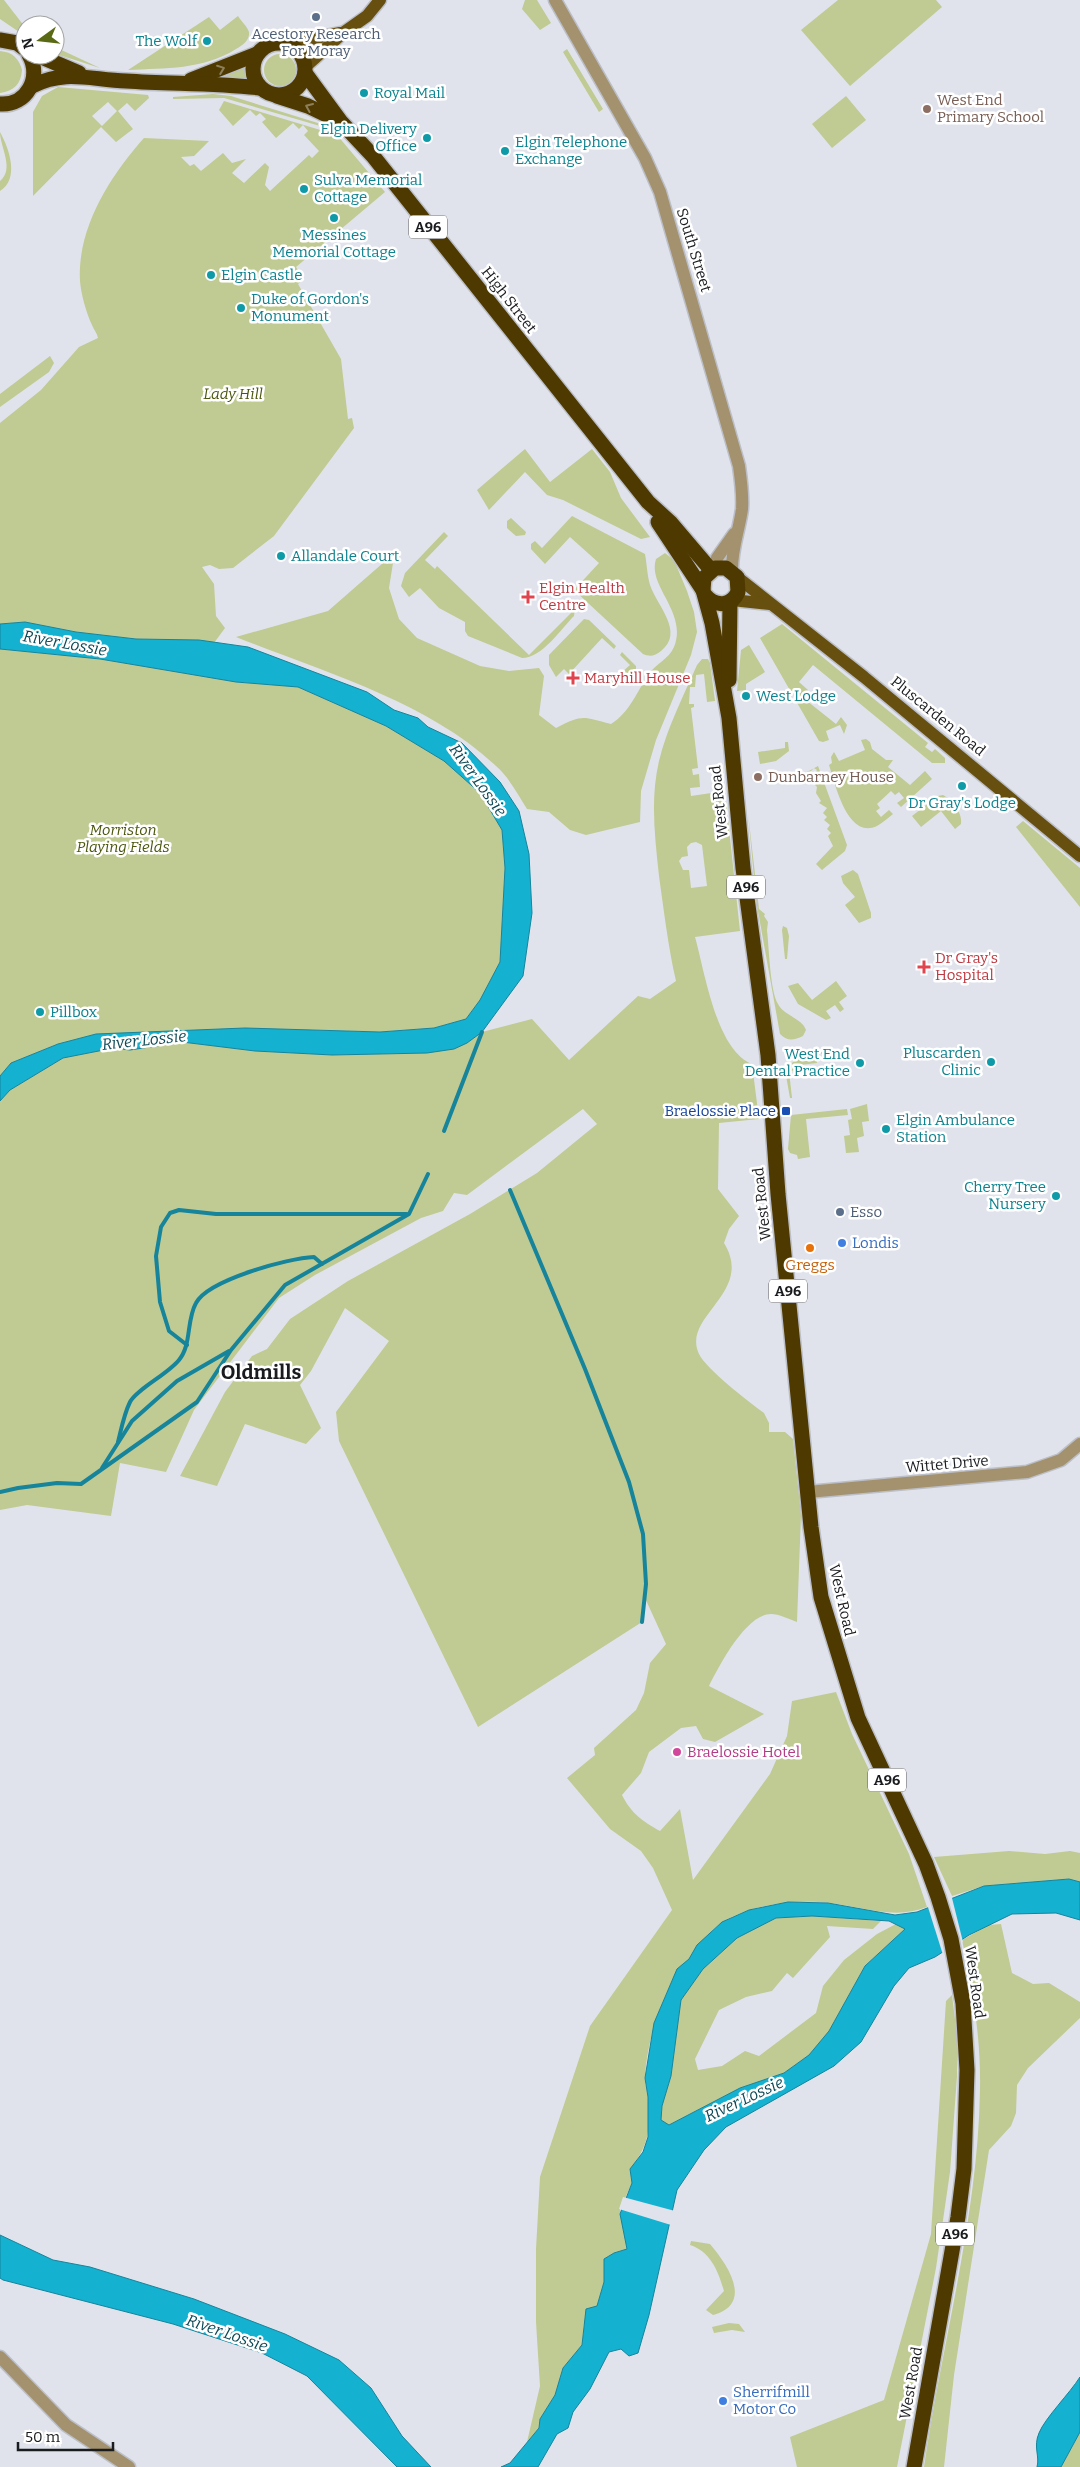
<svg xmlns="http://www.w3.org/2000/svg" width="1080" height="2467" viewBox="0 0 1080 2467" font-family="Bitter,serif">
<rect width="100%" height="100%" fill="#e0e3ec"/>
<!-- green -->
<g fill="#c0ca93" fill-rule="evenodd">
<polygon points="0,0 4,0 25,27 25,36 0,19"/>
<polygon points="525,0 537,0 551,23 540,30 522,9"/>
<polygon points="838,0 936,0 942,7 850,86 801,30"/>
<path d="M238,16C241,21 247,26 249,32C250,40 243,45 236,49C203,70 165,68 128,70L209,17L220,30Z"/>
<polygon points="55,47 100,68 56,54"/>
<polygon points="567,49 603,109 599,112 563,52"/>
<path d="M0,51C13,52 19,59 22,70C21,84 14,91 0,93Z"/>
<circle cx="280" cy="70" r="16"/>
<polygon points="246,66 246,80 220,79 223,77"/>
<path d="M58,87L148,95L149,98L135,111L127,103L118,111L133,129L116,142L101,127L33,196V112L42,96ZM108,102L117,111L102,126L92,116Z"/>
<polygon points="213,94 231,96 321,124 320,126 224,98 173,99 173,97"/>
<polygon points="846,96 866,120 832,148 812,124"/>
<path d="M224,101L337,135L385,192L296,267L304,279L298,284L341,359L348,419L352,418L354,428L274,536L233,568L219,569L210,565L202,567L214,584L216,616L225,628L214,643L136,639L76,632L25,622L0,624V423L41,390L79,347L98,338C97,333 94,330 92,325C86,312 81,294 80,281C77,228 110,176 144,138L209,141L194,156L181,157L190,166L194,164L201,171L223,153L232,163L246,159L232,173L244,183L265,163L269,167L265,185L270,191L309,155L312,158L319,151L304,135L308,131L303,125L299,129L293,123L276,138L262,122L266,119L260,113L256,116L250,110L233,126L219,110Z"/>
<path d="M0,132C9,148 20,179 0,191V181C15,169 0,147 0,132Z"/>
<polygon points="50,356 54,363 49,372 0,407 0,394"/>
<polygon points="525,449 550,482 592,449 610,472 621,498 650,537 641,539 563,500 547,495 525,472 489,510 477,490"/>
<path d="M572,516L645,554C647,565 647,574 650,585C657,606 685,632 661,651C655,656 650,657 643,654L574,590L599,563L570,537L545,564L531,549V544L535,541L542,548Z"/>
<polygon points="511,518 526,532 525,535 516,536 507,528 507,521"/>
<path d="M444,532L448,536L425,560L435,569L437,566L529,655L575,609L574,616C561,629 542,658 522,658L468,636L465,631V622L439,608L420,588L409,597L401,586L405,573Z"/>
<path d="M665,553L674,560L687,591L694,612L697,632L691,655L656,740L641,791L640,822L586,835L570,830L549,812L527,809C518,795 509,777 496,766C427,701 323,672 236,637L328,611L391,556L393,563L389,588L399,619L417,638L480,666L509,671L539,668L544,676L539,715L556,728C584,714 582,717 611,724C629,713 637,692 648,675C655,664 669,659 674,647C688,612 647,586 656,559Z"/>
<polygon points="584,619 589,620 616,646 614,649 602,638 569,674 564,669 556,677 549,665 549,655"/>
<polygon points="782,624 928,743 925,747 932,752 935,749 945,758 945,763 932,763 813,665 799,682 808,690 802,697 836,724 841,717 847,725 844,734 840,725 826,731 829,740 823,742 819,741 760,638"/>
<polygon points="749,645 765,672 746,684 746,690 737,691 741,650"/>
<polygon points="0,649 100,659 236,682 298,687 386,726 444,761 480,793 502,830 505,868 500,962 480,1000 466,1019 434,1028 380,1032 318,1030 96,1034 58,1044 11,1063 0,1076"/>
<polygon points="622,652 636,666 636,672 624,684 611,685 610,683 630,665 620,655"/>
<path d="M702,659H708L710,663L715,701L707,702L704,674L696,675L695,687H690L689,704H694V707L691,708L698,768L692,769L693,775L699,774L700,787L690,788L691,796L725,791L740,931L695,937C705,972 716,1050 752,1064L759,1119L719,1123L718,1189L739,1216L729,1229L724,1243C755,1293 681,1316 699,1354C707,1370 748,1401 764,1413L769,1423V1432H785L793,1439L801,1515L797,1622C789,1619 779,1614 771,1614C746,1614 719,1666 709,1686L764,1714L715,1742L703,1739L696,1726L681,1728L649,1752L641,1773L622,1795C631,1813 642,1821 660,1831L680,1809L693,1880L770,1774L787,1736L792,1701L836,1692L852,1734L909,1854L927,1907C895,1920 863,1907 830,1903C796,1899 753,1904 723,1922C709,1931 699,1945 690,1958C683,1967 677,1971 672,1981C658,2011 647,2043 645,2076C644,2083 648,2091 648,2098C650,2130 650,2144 630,2169L632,2183L620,2209L627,2250L614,2253L604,2259V2282L597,2307L584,2324L582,2345L563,2368L555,2395L540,2419L539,2428L527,2442L540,2386L536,2322V2249L540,2177L590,2026L672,1910L653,1868L641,1851L610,1829L567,1778L595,1755L594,1748L636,1710L644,1693L650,1663L666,1644L645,1598L642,1622L478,1727L339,1441L336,1412L389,1341L345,1308L311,1371L300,1385L321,1428L306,1444L245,1424L217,1486L180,1476L225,1392L252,1356L267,1349L290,1319L348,1281L470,1214L537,1173L597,1124L583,1109L467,1195L454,1193L443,1211L421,1218L315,1275L279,1298L194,1410L166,1472L120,1463L111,1516L27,1505L0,1510V1101L10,1090L63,1058L114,1048L130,1050L182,1042L255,1051L332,1055L425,1053L467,1043L482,1032L532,1019L569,1060L638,996L650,999L676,981C668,946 664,911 659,876C655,837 650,800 659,761C667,728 683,697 697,665ZM696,842L702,845L707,886L691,888L689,870H683L679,861L682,857L688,856L687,847L691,843Z"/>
<path d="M866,739L870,742L872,749L886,760H893L888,767L910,785L925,771L932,779L901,807L897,803L904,798L899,792L895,795L891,791L877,804L880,808L876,811L881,817L889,810L893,814C888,818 882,823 877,826C847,840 835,783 829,765L832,763L831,757L834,752L839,761L865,750L861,740Z"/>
<polygon points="785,742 788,742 789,751 776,761 760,764 758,752 785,748"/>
<polygon points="818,766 847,845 845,851 822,870 816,864 833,846 828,836 831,833 827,829 830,825 824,820 827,817 823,813 827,808 819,803 821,801 816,793 817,787 815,785 817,782 815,779 817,777 814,774 817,770 814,768 808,774 807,772"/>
<path d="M943,795C952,800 963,813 961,824L955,829L941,811L921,827L912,816L938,796Z"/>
<path d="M748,813L759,909L765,914L764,916L768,922L767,930C769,947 770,991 778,1004C784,1016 802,1018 806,1030L803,1036C794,1040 788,1042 780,1034L756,900Z"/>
<polygon points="1023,821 1080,868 1080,907 1016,827"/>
<polygon points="853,870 858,874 871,913 871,918 859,923 845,905 855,897 843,883 841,876"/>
<polygon points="783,926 787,928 789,936 787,959 785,959 782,930"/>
<polygon points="836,981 847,996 839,1002 844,1009 840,1012 835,1005 826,1011 831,1018 826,1020 798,1004 788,986 798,983 812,1000"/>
<polygon points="818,1050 824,1053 816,1055 817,1063 799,1065 800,1070 789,1071 792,1098 790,1098 785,1070 793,1062"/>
<polygon points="867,1104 869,1121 862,1122 864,1136 857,1138 859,1152 846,1153 844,1136 850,1135 848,1120 852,1119 850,1109"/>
<polygon points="847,1109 848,1115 806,1119 810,1157 798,1159 797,1155 790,1153 788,1149 791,1115"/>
<polygon points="1009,1851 1045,1854 1070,1851 1080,1853 1080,1882 1068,1879 984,1886 952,1896 934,1857"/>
<polygon points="812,1916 881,1921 873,1929 827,1926 830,1937 793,1978 787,1973 772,1991 746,1997 719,2010 695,2059 698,2070 722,2066 745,2051 759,2056 816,2013 823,1986 844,1960 877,1934 896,1924 906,1928 865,1966 829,2031 809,2055 784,2073 740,2088 669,2125 661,2120 662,2106 671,2076 681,2000 703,1969 737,1938 776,1918"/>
<path d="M1001,1924L1012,1973L1033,1984L1049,1983L1080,2002V2018L1028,2068L1017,2085L1016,2113L1011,2126L989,2150L954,2375L944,2467H924C942,2342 978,2217 980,2090C981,2039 973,1989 962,1940L989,1925Z"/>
<polygon points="952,1995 957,2036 957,2076 950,2172 936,2268 897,2467 797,2467 790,2437 884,2400 931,2234 946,2001"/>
<path d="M691,2241L710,2244C728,2265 754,2304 713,2315L706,2310L724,2291C718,2271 711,2252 690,2245Z"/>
<polygon points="729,2323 739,2324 745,2332 732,2330 714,2333 712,2327"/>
<polygon points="1080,2432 1080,2467 1061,2467"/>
</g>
<!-- water -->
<g fill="#15b1d1" stroke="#16849b" fill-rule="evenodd">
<polygon points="25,622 76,632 136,639 199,640 248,647 367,692 394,710 418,718 428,727 462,743 500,782 519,811 529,854 532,913 523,976 482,1032 467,1043 454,1049 427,1053 332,1055 255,1051 182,1042 130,1050 114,1048 63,1058 10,1090 0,1101 0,1076 11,1063 58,1044 96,1034 245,1028 380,1032 434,1028 466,1019 480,1000 500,962 505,868 502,830 480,793 444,761 386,726 298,687 236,682 100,659 0,649 0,624"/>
<path d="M1069,1879L1080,1882V1920L1056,1913L1012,1914L969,1935L935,1957L909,1968L894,1986L861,2042L834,2066L726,2127L704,2150L677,2190L649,2315L638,2353L629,2356L621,2349L609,2352L590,2389L573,2412L568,2428L557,2434L538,2467H501L510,2463L539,2428L540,2419L555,2395L563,2368L582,2345L586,2309L597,2306L604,2282V2259L614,2253L627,2249L620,2214L632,2183L630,2169L643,2152L648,2137V2097L645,2078L654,2023L677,1969L689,1959L697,1945L722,1922L749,1910L788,1902L828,1903L895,1915L917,1912L984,1886ZM812,1916L889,1921L905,1929L865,1966L829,2031L809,2055L784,2073L740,2088L669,2125L661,2120L662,2106L671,2076L681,2000L703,1969L737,1938L776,1918Z"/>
<polygon points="0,2235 53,2260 90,2267 194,2299 285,2334 339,2360 371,2388 402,2436 431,2467 397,2467 307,2376 262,2353 173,2324 3,2280 0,2278"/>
<path d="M1080,2377V2432L1061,2467H1037C1040,2456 1033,2447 1039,2433C1045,2418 1070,2393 1080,2377Z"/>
</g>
<!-- pier -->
<g fill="#e0e3ec">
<polygon points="951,1894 963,1942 943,1955 927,1904"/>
<polygon points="623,2197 675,2211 671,2225 619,2209"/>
</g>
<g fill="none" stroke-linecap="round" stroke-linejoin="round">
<!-- stream -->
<g stroke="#16849b" stroke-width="4">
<polyline points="444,1131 482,1032"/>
<polyline points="510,1190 585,1369 629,1482 643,1534 646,1584 642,1622"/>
<polyline points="187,1345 169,1331 160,1302 156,1256 161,1227 170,1213 179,1210 216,1214 407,1214"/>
<path d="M118,1442C121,1430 124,1414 130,1402C137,1389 168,1374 179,1360C192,1344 186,1321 196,1303C208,1280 288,1258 314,1257L322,1264"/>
<polyline points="102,1468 132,1421 177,1381 229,1351"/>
<polyline points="0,1492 18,1488 57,1483 81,1484 197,1402 231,1350 285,1285 409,1214 428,1174"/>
</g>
<!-- minor casing -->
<g stroke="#bcbfc7" stroke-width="15">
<g id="minor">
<path d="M555,0L645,158L660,192L739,466C741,480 743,495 742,509C739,531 731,550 732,572"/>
<polyline points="715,568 717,558 734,534"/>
<polyline points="808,1492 1027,1472 1061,1460 1080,1444"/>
<polyline points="0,2357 66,2425 129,2467"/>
</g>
</g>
<!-- major casing -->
<g stroke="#bcbfc7" stroke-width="15">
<g id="major">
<polyline points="286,44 340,33"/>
<polyline points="305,67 343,33 367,16 380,0"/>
<polyline points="737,577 864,677 1080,856"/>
<polyline points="732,600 770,604"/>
</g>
</g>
<!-- highway casing -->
<g stroke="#bcbfc7" stroke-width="18">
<g id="highway">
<polyline points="0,40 17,43 25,49"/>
<circle cx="279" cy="69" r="26"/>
<polyline points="37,55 79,73"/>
<polyline points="305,73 341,122 373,156 648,502 671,523 711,570"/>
<polyline points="191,80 257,54"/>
<path d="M32,86C66,69 91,80 126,81C171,84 215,83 260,88"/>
<polyline points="277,96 308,106 337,120"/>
<path d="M0,104C27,106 42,77 29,55"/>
<polyline points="658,522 703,590"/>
<path d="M705,595C715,607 731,607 738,592L737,577L726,568H715L704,578L703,590L712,623L729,718L743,868L768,1055L778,1194L811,1527L821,1597L858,1718L926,1864L938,1897L951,1939L963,2003L967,2070L964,2169L958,2217L914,2467"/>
<polyline points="729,680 730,602"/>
</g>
</g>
<!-- minor -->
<use href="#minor" stroke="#a3926d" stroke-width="12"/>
<!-- major -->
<use href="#major" stroke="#67500f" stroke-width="12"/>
<!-- highway -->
<use href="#highway" stroke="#4e3a00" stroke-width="15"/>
</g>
<!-- one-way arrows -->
<defs><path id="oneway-chevron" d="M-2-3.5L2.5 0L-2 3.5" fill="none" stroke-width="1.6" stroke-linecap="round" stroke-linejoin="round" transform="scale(1.25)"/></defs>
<g stroke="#8c7f59">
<use href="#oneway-chevron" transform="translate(221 69) rotate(-21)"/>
<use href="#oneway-chevron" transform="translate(309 107) rotate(-157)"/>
</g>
<!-- markers -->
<g fill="#5c6f8a" stroke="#fff" stroke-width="2">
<circle cx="316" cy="17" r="5"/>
<circle cx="840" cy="1212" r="5"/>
</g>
<g fill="#0f9aa8" stroke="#fff" stroke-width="2">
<circle cx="207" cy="41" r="5"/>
<circle cx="364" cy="93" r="5"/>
<circle cx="427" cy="138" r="5"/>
<circle cx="505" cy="151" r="5"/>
<circle cx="304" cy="189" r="5"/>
<circle cx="334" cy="218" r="5"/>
<circle cx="211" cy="275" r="5"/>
<circle cx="241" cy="308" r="5"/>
<circle cx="281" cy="556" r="5"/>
<circle cx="746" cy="696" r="5"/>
<circle cx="962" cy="786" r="5"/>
<circle cx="40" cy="1012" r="5"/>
<circle cx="991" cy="1062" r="5"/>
<circle cx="860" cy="1063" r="5"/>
<circle cx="886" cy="1129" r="5"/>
<circle cx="1056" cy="1196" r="5"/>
</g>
<g fill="#8d6e63" stroke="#fff" stroke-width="2">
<circle cx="927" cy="109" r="5"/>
<circle cx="758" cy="777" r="5"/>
</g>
<g fill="#e0444e" stroke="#fff" stroke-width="2">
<path d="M525.5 589.5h5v5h5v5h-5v5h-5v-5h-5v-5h5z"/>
<path d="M570.5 670.5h5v5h5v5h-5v5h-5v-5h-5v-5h5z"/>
<path d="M921.5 959.5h5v5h5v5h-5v5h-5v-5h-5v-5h5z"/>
</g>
<rect fill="#1a4fb4" stroke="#fff" stroke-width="2" x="781" y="1106" width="10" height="10" rx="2.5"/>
<g fill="#3f7fe0" stroke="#fff" stroke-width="2">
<circle cx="842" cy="1243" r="5"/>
<circle cx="723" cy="2401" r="5"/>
</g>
<circle fill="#e8710a" stroke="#fff" stroke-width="2" cx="810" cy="1248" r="5"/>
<circle fill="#d1479c" stroke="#fff" stroke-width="2" cx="677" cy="1752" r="5"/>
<g text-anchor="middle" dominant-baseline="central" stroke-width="5" stroke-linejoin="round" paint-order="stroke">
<!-- shield labels -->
<g fill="#fff" stroke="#5e5f62" stroke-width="1">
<rect x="409" y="215.5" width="38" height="23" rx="4"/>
<rect x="727" y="875.5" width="38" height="23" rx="4"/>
<rect x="769" y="1279.5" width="38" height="23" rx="4"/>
<rect x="868" y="1768.5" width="38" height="23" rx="4"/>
<rect x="936" y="2222.5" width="38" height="23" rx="4"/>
</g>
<g font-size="14" font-weight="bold" fill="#191b1e">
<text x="428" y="227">A96</text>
<text x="746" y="887">A96</text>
<text x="788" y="1291">A96</text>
<text x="887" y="1780">A96</text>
<text x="955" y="2234">A96</text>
</g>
<!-- service labels -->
<g font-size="15" fill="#4e5e75" stroke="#fff">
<text x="316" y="34">Acestory Research<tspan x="316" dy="17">For Moray</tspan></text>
<text x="850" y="1212" text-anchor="start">Esso</text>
</g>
<!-- culture labels -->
<g font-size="15" fill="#0d838f" stroke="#fff" text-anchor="start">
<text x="197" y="41" text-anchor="end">The Wolf</text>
<text x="374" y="93">Royal Mail</text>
<text x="417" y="129" text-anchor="end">Elgin Delivery<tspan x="417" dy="17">Office</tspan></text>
<text x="515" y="142">Elgin Telephone<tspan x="515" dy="17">Exchange</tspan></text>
<text x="314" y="180">Sulva Memorial<tspan x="314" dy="17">Cottage</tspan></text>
<text x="334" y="235" text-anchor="middle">Messines<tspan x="334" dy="17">Memorial Cottage</tspan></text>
<text x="221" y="275">Elgin Castle</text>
<text x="251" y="299">Duke of Gordon's<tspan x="251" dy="17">Monument</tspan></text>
<text x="291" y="556">Allandale Court</text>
<text x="756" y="696">West Lodge</text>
<text x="962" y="803" text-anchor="middle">Dr Gray's Lodge</text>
<text x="50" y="1012">Pillbox</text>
<text x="981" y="1053" text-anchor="end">Pluscarden<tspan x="981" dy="17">Clinic</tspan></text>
<text x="850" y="1054" text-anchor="end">West End<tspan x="850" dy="17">Dental Practice</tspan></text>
<text x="896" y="1120">Elgin Ambulance<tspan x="896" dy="17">Station</tspan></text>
<text x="1046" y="1187" text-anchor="end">Cherry Tree<tspan x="1046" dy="17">Nursery</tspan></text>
</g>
<!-- education labels -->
<g font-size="15" fill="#785e54" stroke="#fff" text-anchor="start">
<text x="937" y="100">West End<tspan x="937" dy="17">Primary School</tspan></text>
<text x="768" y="777">Dunbarney House</text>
</g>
<!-- street labels -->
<g font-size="15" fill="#191b1e" stroke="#fff">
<text transform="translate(694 250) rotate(73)">South Street</text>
<text transform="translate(509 300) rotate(52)">High Street</text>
<text transform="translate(938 716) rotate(39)">Pluscarden Road</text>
<text transform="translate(719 802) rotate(-96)">West Road</text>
<text transform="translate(762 1204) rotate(-96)">West Road</text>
<text transform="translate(947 1464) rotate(-5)">Wittet Drive</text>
<text transform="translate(842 1600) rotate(77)">West Road</text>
<text transform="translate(975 1982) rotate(82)">West Road</text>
<text transform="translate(911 2383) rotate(-80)">West Road</text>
</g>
<!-- park labels -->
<g font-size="15" font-style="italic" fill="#4d560e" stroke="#fff">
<text x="233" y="394">Lady Hill</text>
<text x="123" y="830">Morriston<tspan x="123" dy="17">Playing Fields</tspan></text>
</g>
<!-- health labels -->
<g font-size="15" fill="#be3a42" stroke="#fff" text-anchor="start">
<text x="539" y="588">Elgin Health<tspan x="539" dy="17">Centre</tspan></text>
<text x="584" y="678">Maryhill House</text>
<text x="935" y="958">Dr Gray's<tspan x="935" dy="17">Hospital</tspan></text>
</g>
<!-- transit labels -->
<g font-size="15" fill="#164399" stroke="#fff" text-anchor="end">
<text x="776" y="1111">Braelossie Place</text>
</g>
<!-- shop labels -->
<g font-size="15" fill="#366cbe" stroke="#fff" text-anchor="start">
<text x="852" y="1243">Londis</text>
<text x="733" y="2392">Sherrifmill<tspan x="733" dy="17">Motor Co</tspan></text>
</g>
<!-- food labels -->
<g font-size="15" fill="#c56008" stroke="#fff">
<text x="810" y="1265">Greggs</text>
</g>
<!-- hotel labels -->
<g font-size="15" fill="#b23c85" stroke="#fff" text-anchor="start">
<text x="687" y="1752">Braelossie Hotel</text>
</g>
<!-- water labels -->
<g font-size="16" font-style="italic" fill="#0c4855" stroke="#fff">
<text transform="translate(65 643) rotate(10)">River Lossie</text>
<text transform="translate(478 780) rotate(54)">River Lossie</text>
<text transform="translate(144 1040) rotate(-6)">River Lossie</text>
<text transform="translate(744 2099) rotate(-25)">River Lossie</text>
<text transform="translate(227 2333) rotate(19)">River Lossie</text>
</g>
<!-- district labels -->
<g font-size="20" font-weight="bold" fill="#191b1e" stroke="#fff">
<text x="261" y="1372">Oldmills</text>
</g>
</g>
<!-- north arrow -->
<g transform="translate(40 40) rotate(255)"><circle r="24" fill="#ffffff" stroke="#a3a4a5"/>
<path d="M0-4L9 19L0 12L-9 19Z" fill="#5a6913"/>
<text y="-8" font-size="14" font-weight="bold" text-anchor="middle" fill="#191b1e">N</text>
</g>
<!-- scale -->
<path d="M18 2442v8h95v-8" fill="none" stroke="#191b1e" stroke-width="2.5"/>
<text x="25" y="2442" font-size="15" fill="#191b1e" stroke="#ffffff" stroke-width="4" paint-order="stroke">50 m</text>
</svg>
